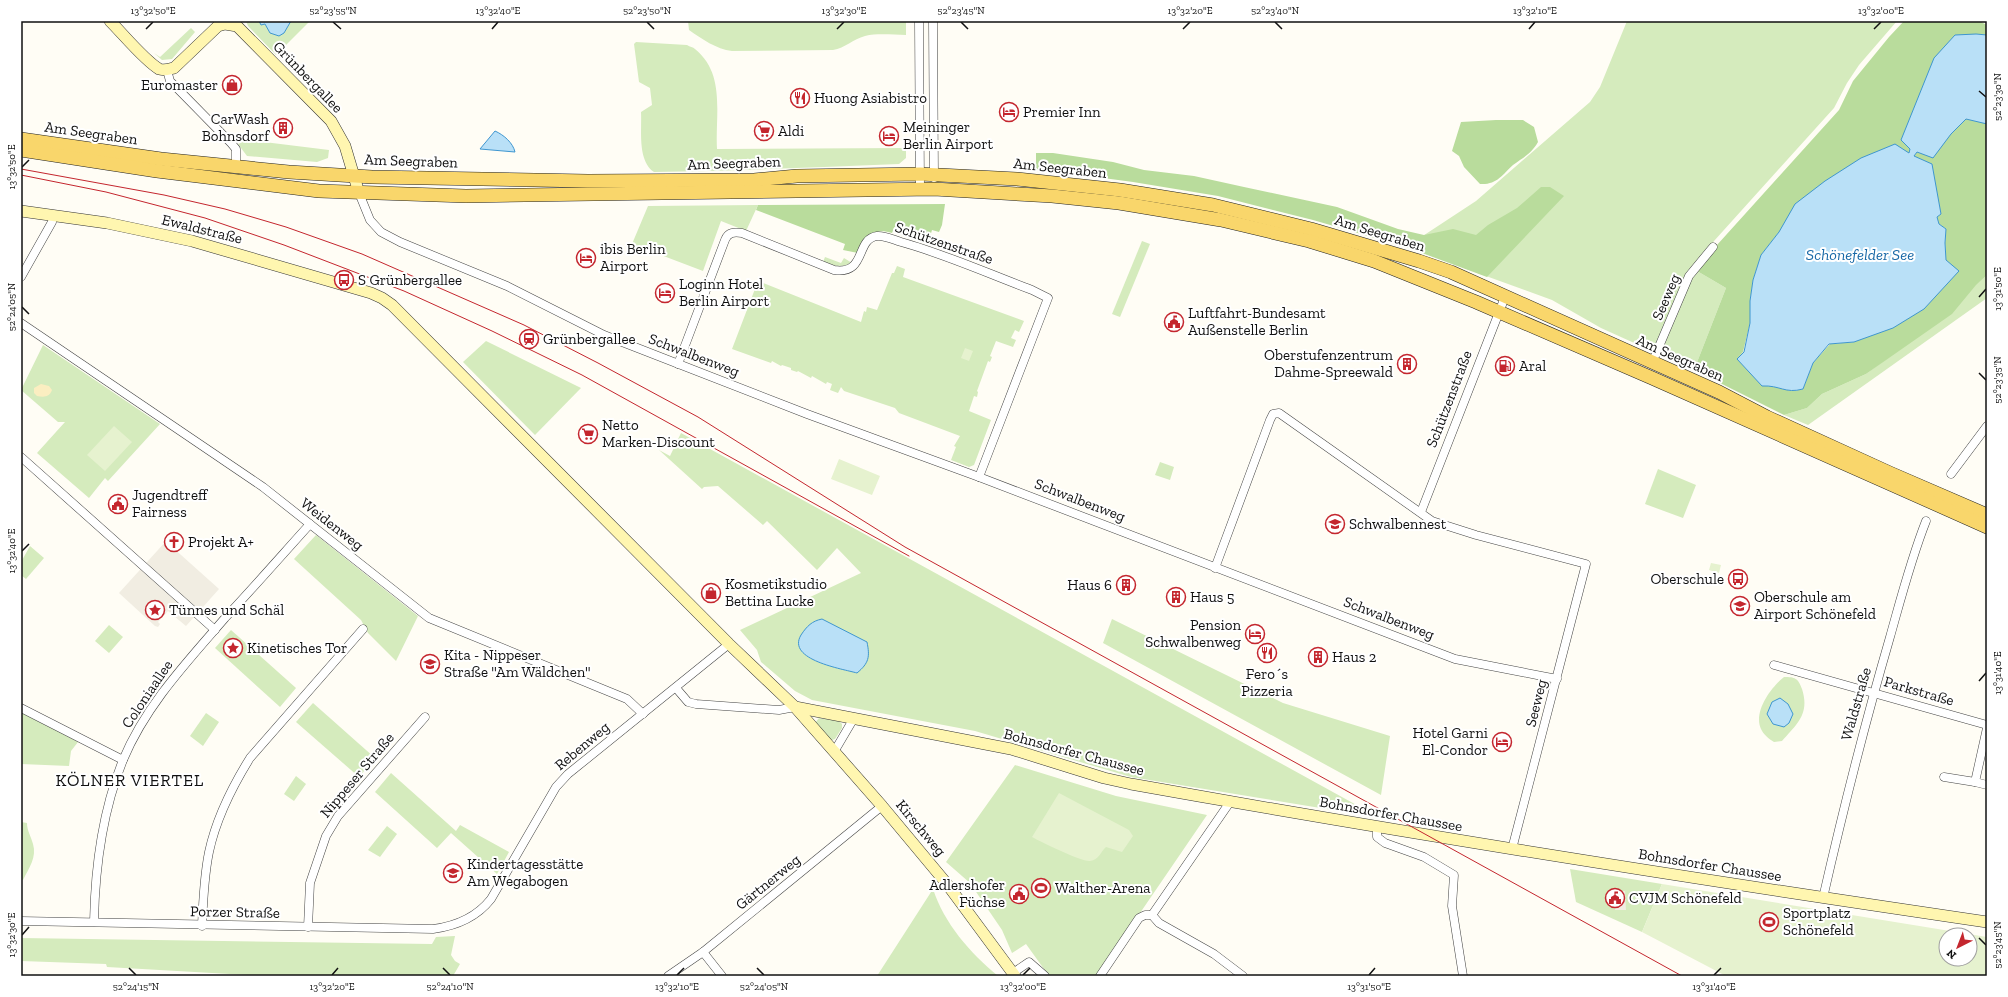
<svg xmlns="http://www.w3.org/2000/svg" width="2008" height="997" viewBox="0 0 2008 997" font-family="'Zilla Slab',serif">
<rect width="100%" height="100%" fill="#fffdf5"/>
<!-- green -->
<g fill="#d5ebbd">
<polygon points="246,21 259,21 261,25 265,24 268,27 284,33 291,21 310,21 276,55 248,26"/>
<path d="M688,21H906V35C893,35 878,33 865,36C853,39 845,48 833,50L732,51C716,49 702,39 689,30Z"/>
<polygon points="1627,21 1897,21 1859,65 1847,83 1834,108 1714,241 1697,271 1726,288 1694,370 1601,328 1552,300 1406,247 1476,201 1590,102 1600,87"/>
<polygon points="191,28 195,32 172,59 162,60 154,53 160,57"/>
<path d="M636,42L687,45C690,47 693,47 695,49C726,74 715,115 717,149L906,148V158L899,164C817,167 736,171 654,172C637,160 642,130 641,112L652,105L650,88L639,82L634,44Z"/>
<polygon points="248,140 329,150 328,158 317,162 247,156 238,144"/>
<polygon points="758,205 746,231 721,221 703,271 632,244 648,206"/>
<polygon points="1142,241 1150,244 1120,317 1112,314"/>
<path d="M825,257L841,263L844,258L852,263C841,268 834,266 823,262Z"/>
<polygon points="897,266 905,269 903,277 1024,321 1019,332 1015,330 1011,338 1016,340 1013,347 996,341 990,356 992,357 990,362 988,361 977,391 978,392 977,397 974,396 969,411 991,420 974,465 969,467 951,460 956,447 954,446 960,436 899,413 895,408 844,391 841,387 838,393 830,390 832,384 827,382 826,384 812,376 811,378 798,371 797,372 791,370 791,368 782,365 781,366 772,361 771,363 732,349 758,281 861,322 864,311 866,312 867,307 877,310 892,273 894,273"/>
<polygon points="1987,275 1987,298 1808,425 1784,415 1807,408 1822,394 1866,374 1905,345"/>
<polygon points="486,341 581,388 535,435 463,362"/>
<polygon points="43,345 160,424 108,481 105,478 89,498 37,453 65,422 58,422 21,390"/>
<polygon points="681,433 1371,813 1351,813 1131,777 975,731 812,700 795,691 761,662 757,650 740,630 861,573 837,548 817,570 767,521 763,525 718,486 704,487 702,489 659,450 670,456"/>
<polygon points="1160,462 1174,467 1170,480 1155,475"/>
<polygon points="1658,469 1696,485 1683,518 1645,504"/>
<polygon points="316,535 418,616 396,661 368,633 361,620 294,559"/>
<polygon points="30,546 44,558 26,579 21,575 21,562"/>
<polygon points="1112,619 1283,703 1390,736 1381,795 1103,643"/>
<polygon points="109,625 123,637 109,653 95,641"/>
<polygon points="231,630 296,688 280,707 215,648"/>
<path d="M1784,677C1795,677 1798,678 1802,689C1810,714 1797,724 1782,741L1774,742C1769,739 1763,734 1761,729C1753,712 1771,687 1784,677Z"/>
<polygon points="313,703 375,758 359,777 296,722"/>
<polygon points="21,711 78,742 71,751 69,766 21,764"/>
<polygon points="206,713 219,722 203,746 190,736"/>
<polygon points="819,718 839,721 842,724 842,728 835,739 829,741 815,723"/>
<polygon points="1015,765 1116,796 1207,815 1097,976 1049,976 1026,944 1012,953 1002,930 970,883 946,862"/>
<polygon points="391,773 456,831 460,825 509,852 497,874 451,833 437,848 375,792"/>
<polygon points="296,776 306,784 294,801 284,794"/>
<path d="M21,822L27,823C27,831 31,836 33,844C37,857 29,868 23,880L21,879Z"/>
<polygon points="387,826 397,834 380,857 368,850"/>
<polygon points="1570,869 1662,884 1642,932 1576,902"/>
<path d="M933,889C944,923 970,953 998,976H877Z"/>
<polygon points="455,936 451,955 455,961 460,964 453,976 264,976 107,967 106,964 21,961 21,938 432,944 436,937"/>
</g>
<!-- forest -->
<g fill="#b9dc9c">
<path d="M1904,21H1979L1987,25V35L1976,34L1909,154L1779,232L1761,255L1753,280L1750,301V323L1743,352L1737,359L1762,385C1780,385 1785,394 1803,389L1813,363L1830,344L1854,342L1946,260L1945,243L1946,229L1939,224L1937,217L1941,214L1938,200L1914,156L1917,152L1951,134L1966,118L1987,124V275L1976,285L1952,314L1866,374L1822,394L1807,408L1784,415L1694,370L1726,288L1697,271L1717,245L1839,110L1853,81L1889,37Z"/>
<path d="M1496,120H1523L1534,127L1538,142C1531,154 1524,157 1513,165C1502,175 1497,185 1480,184L1464,167L1459,156L1452,151L1461,122Z"/>
<polygon points="1036,153 1053,153 1113,162 1144,170 1194,176 1244,187 1337,207 1398,229 1424,235 1453,229 1476,235 1488,225 1517,208 1541,187 1550,187 1564,196 1487,277 1406,247 1313,220 1218,196 1133,182 1036,169"/>
<path d="M945,204L942,225L939,232L932,230L929,240L894,228L892,233C872,227 868,238 858,253L843,250L845,244L756,210L758,205Z"/>
</g>
<!-- sand -->
<path fill="#fbeec1" d="M41,384L49,386L52,390C49,398 43,397 37,396L34,393V388Z"/>
<!-- pitch -->
<g fill="#e6f2cf" fill-rule="evenodd">
<polygon points="965,348 973,351 969,361 961,358"/>
<polygon points="114,426 132,442 105,471 87,455"/>
<polygon points="839,459 880,476 872,495 831,479"/>
<polygon points="1711,563 1721,565 1719,573 1709,570"/>
<path d="M1059,793L1129,830L1133,836L1122,852L1106,847C1101,851 1099,860 1090,861C1082,862 1041,842 1032,837Z"/>
<path d="M1662,884L1987,937V976H1726L1642,932ZM1946,935H1970V959H1946Z"/>
</g>
<!-- plaza -->
<g fill="#f1ede2">
<polygon points="167,540 171,546 219,589 186,626 168,611 158,622 160,624 158,627 155,626 119,593"/>
<polygon points="1625,891 1626,910 1615,910 1618,892"/>
</g>
<!-- water -->
<g fill="#b9e0f7" stroke="#3f96cf">
<polygon points="259,21 291,21 284,33 279,36 270,33 265,24 261,25"/>
<path d="M1976,34L1987,35V124L1966,119L1951,134L1933,158L1917,152L1914,156L1932,164L1941,214L1937,217L1939,224L1946,229L1945,243L1946,260L1959,271L1924,309L1893,328L1854,342L1829,344L1813,363L1803,389C1785,394 1780,385 1762,386L1737,359L1744,352L1750,323V301L1753,280L1761,255L1779,232L1795,204L1825,181L1861,158L1895,144L1909,153L1910,149L1901,140L1934,58L1955,35Z"/>
<path d="M495,131C504,135 513,143 515,152L480,149Z"/>
<path d="M822,619L867,642C870,657 869,663 857,673C843,669 786,660 801,635C807,626 812,621 822,619Z"/>
<polygon points="1780,698 1788,704 1793,714 1789,723 1784,727 1773,724 1767,714 1772,702"/>
</g>
<g fill="none" stroke-linecap="round" stroke-linejoin="round">
<!-- street casing -->
<g stroke="#444" stroke-width="9">
<g id="street">
<polyline points="919,21 920,189"/>
<polyline points="933,21 934,178"/>
<polyline points="167,70 170,81 174,85 231,143 236,149 236,166"/>
<polyline points="359,193 370,220 381,232 400,242 507,286 604,335 807,414 979,477 1455,659 1557,679"/>
<polyline points="21,277 52,222 53,215"/>
<polyline points="21,323 263,487 429,618 627,699 643,714"/>
<polyline points="1652,363 1689,276 1713,247"/>
<path d="M678,364L725,240C728,232 734,232 742,233L834,270C867,275 855,239 877,236C884,235 894,240 901,242C945,254 989,274 1032,290L1048,298L979,477"/>
<polyline points="21,457 215,630"/>
<polyline points="1951,474 1987,426"/>
<polyline points="1421,512 1505,297"/>
<polyline points="1215,568 1270,420 1273,414 1279,413 1432,521 1476,535 1586,564 1512,849"/>
<polyline points="1774,665 1987,725"/>
<polyline points="676,688 688,702 696,704 779,710 795,707"/>
<polyline points="21,708 123,760"/>
<polyline points="1987,728 1975,782 1987,785"/>
<polyline points="834,752 854,718"/>
<polyline points="1944,777 1975,782"/>
<polyline points="1230,802 1152,915 1159,923 1214,954 1243,976"/>
<polyline points="1377,827 1377,837 1385,843 1424,857 1454,875 1452,906 1463,976"/>
<path d="M1823,898C1843,810 1865,723 1890,637C1901,598 1911,559 1926,521"/>
<path d="M21,921L433,929C456,926 476,918 491,899L556,787L568,774L729,644"/>
<path d="M94,922C95,867 102,812 123,760C146,705 187,662 225,618C254,587 282,555 310,524"/>
<path d="M202,926C203,901 204,876 209,852C216,819 232,787 250,758L363,629"/>
<polyline points="308,927 310,883 326,836 338,816 425,717"/>
<polyline points="703,952 722,976"/>
<polyline points="1013,973 1029,962 1045,976"/>
<polyline points="668,976 703,952 882,806"/>
<polyline points="1100,976 1139,918 1145,915 1152,915"/>
</g>
</g>
<!-- secondary casing -->
<g stroke="#333" stroke-width="12">
<g id="secondary">
<path d="M110,21C123,34 144,60 159,69C164,71 169,69 174,68L218,26L225,24L237,26L331,121L345,146L359,193"/>
<polyline points="21,211 107,223 192,241 371,293 382,298 392,305 729,644 795,707 882,806 947,884 1015,976"/>
<path d="M795,707L1011,749L1104,778L1131,784C1416,835 1701,880 1987,922"/>
</g>
</g>
<!-- primary casing -->
<g stroke="#222" stroke-width="14">
<g id="primary">
<polyline points="21,139 161,159 289,172 372,177 588,181 754,180 797,176 920,174 1017,179 1120,190 1213,205 1311,229 1419,261 1451,272 1719,392 1767,417 1890,473 1987,515"/>
<polyline points="21,150 157,171 319,191 466,196 934,189 1052,196 1119,203 1221,220 1309,241 1374,261 1476,302 1652,378 1987,527"/>
</g>
</g>
<!-- street -->
<use href="#street" stroke="#fff" stroke-width="8"/>
<!-- secondary -->
<use href="#secondary" stroke="#fff6b0" stroke-width="11"/>
<!-- primary -->
<use href="#primary" stroke="#f9d66b" stroke-width="13"/>
<!-- tram -->
<g stroke="#c4262e" stroke-width="1">
<polyline points="21,169 164,195 225,209 286,227 362,254 524,325 598,363 698,417 905,547 1682,976"/>
<polyline points="21,175 106,192 205,218 284,245 404,291 492,331 582,375 909,556"/>
</g>
</g>
<!-- ticks -->
<path fill="none" stroke="#111" stroke-width="1.5" d="M333,22L341,29M647,22L654,29M961,22L968,29M1275,22L1282,29M146,29L153,22M492,29L498,22M837,29L844,22M1183,29L1190,22M1529,29L1535,22M1874,29L1881,22M1979,91L1986,97M22,167L29,160M1979,297L1986,289M22,307L29,314M1979,373L1986,380M22,551L29,544M1979,681L1986,673M22,935L29,927M1979,938L1986,945M129,968L136,975M443,968L450,975M757,968L764,975M332,975L338,968M677,975L684,968M1023,975L1030,968M1369,975L1375,968M1714,975L1721,968"/>
<!-- icons -->
<defs>
<g id="shop-ring" transform="scale(1)"><circle r="9.5" fill="#fff" stroke="#c4262e" stroke-width="1.5"/><path d="M-5-2.5h2.3a2.7 3.5 0 0 1 5.4 0H5L5.5 6h-11ZM-1.5-2.5h3a1.5 2.3 0 0 0-3 0Z" fill="#c4262e"/></g>
<g id="restaurant-ring" transform="scale(1)"><circle r="9.5" fill="#fff" stroke="#c4262e" stroke-width="1.5"/><path d="M-5-6h1v4h1v-4h1v4h1v-4h1v5L-1.5 .5V6h-2V.5L-5-1ZM5-6V6H3V1.5H1.5Q1.5-4 5-6Z" fill="#c4262e"/></g>
<g id="hotel-ring" transform="scale(1)"><circle r="9.5" fill="#fff" stroke="#c4262e" stroke-width="1.5"/><path d="M-6-4.5h1.5V1H6V5H4.5V3h-9V5H-6ZM-4 0a1.8 1.8 0 1 1 3.6 0ZM.5 0V-2.5h3Q6-2.5 6 0Z" fill="#c4262e"/></g>
<g id="building-ring" transform="scale(1)"><circle r="9.5" fill="#fff" stroke="#c4262e" stroke-width="1.5"/><path d="M-4-6H4V6H1V3H-1V6H-4ZM-2.5-4.3h1.7v1.8h-1.7ZM.8-4.3h1.7v1.8H.8ZM-2.5-1h1.7V.8h-1.7ZM.8-1h1.7V.8H.8Z" fill="#c4262e"/></g>
<g id="supermarket-ring" transform="scale(1)"><circle r="9.5" fill="#fff" stroke="#c4262e" stroke-width="1.5"/><path d="M-6-5.5h2.5l.6 2H6L4.5 2H-2.5L-4.4-4H-6ZM-1.5 3.2a1.3 1.3 0 1 0 .1 0ZM3 3.2a1.3 1.3 0 1 0 .1 0Z" fill="#c4262e"/></g>
<g id="bus-ring" transform="scale(1)"><circle r="9.5" fill="#fff" stroke="#c4262e" stroke-width="1.5"/><path d="M-5-6H5V4H4V6H2V4H-2V6H-4V4H-5ZM-3.5-4V0h7V-4ZM-3.5 1.2v1.5H-2V1.2ZM2 1.2v1.5H3.5V1.2Z" fill="#c4262e"/></g>
<g id="civic-ring" transform="scale(1)"><circle r="9.5" fill="#fff" stroke="#c4262e" stroke-width="1.5"/><path d="M-.6-6.5H3V-4.5H.6V-3L4-1V1h2V6H-6V1h2V-1L-.6-3ZM-1.2 2.5V6h2.4V2.5Z" fill="#c4262e"/></g>
<g id="station-ring" transform="scale(1)"><circle r="9.5" fill="#fff" stroke="#c4262e" stroke-width="1.5"/><path d="M-3-6H3Q5-6 5-4V2Q5 4 3 4L4.5 6H3L1.5 4h-3L-3 6H-4.5L-3 4Q-5 4-5 2V-4Q-5-6-3-6ZM-3.5-4v3h7v-3ZM-3.5 1v1.5H-2V1ZM2 1v1.5H3.5V1Z" fill="#c4262e"/></g>
<g id="fuel-ring" transform="scale(1)"><circle r="9.5" fill="#fff" stroke="#c4262e" stroke-width="1.5"/><path d="M-5.5-6h7V0h2V4h1.3V-2.5L3-4.5l.8-.8L6-3V5H2.5V1h-1V6h-7ZM-4.2-4.7v3.2H.2V-4.7Z" fill="#c4262e"/></g>
<g id="school-ring" transform="scale(1)"><circle r="9.5" fill="#fff" stroke="#c4262e" stroke-width="1.5"/><path d="M0-5L7-2L0 1L-7-2ZM-4 1L0 2.5L4 1V4Q0 6-4 4Z" fill="#c4262e"/></g>
<g id="church-ring" transform="scale(1)"><circle r="9.5" fill="#fff" stroke="#c4262e" stroke-width="1.5"/><path d="M-1.2-6h2.4v3.5h3.3v2.4h-3.3V6h-2.4V-.1h-3.3v-2.4h3.3Z" fill="#c4262e"/></g>
<g id="sight-ring" transform="scale(1)"><circle r="9.5" fill="#fff" stroke="#c4262e" stroke-width="1.5"/><path d="M0-6L1.8-2.2L6-1.7L2.9 1.2L3.7 5.4L0 3.3L-3.7 5.4L-2.9 1.2L-6-1.7L-1.8-2.2Z" fill="#c4262e"/></g>
<g id="stadium-ring" transform="scale(1)"><circle r="9.5" fill="#fff" stroke="#c4262e" stroke-width="1.5"/><path d="M0-5a6.5 5 0 1 0 0 10a6.5 5 0 1 0 0-10ZM-3.5-1.8h7v3.6h-7Z" fill="#c4262e"/></g>
</defs>
<g fill-rule="evenodd">
<use href="#shop-ring" x="232" y="85"/>
<use href="#restaurant-ring" x="800" y="98"/>
<use href="#hotel-ring" x="1009" y="112"/>
<use href="#building-ring" x="283" y="128"/>
<use href="#supermarket-ring" x="764" y="131"/>
<use href="#hotel-ring" x="889" y="136"/>
<use href="#hotel-ring" x="586" y="258"/>
<use href="#bus-ring" x="344" y="280"/>
<use href="#hotel-ring" x="665" y="293"/>
<use href="#civic-ring" x="1174" y="322"/>
<use href="#station-ring" x="529" y="339"/>
<use href="#building-ring" x="1407" y="364"/>
<use href="#fuel-ring" x="1505" y="366"/>
<use href="#supermarket-ring" x="588" y="434"/>
<use href="#civic-ring" x="118" y="504"/>
<use href="#school-ring" x="1335" y="524"/>
<use href="#church-ring" x="174" y="542"/>
<use href="#bus-ring" x="1738" y="579"/>
<use href="#building-ring" x="1126" y="585"/>
<use href="#shop-ring" x="711" y="593"/>
<use href="#building-ring" x="1176" y="597"/>
<use href="#school-ring" x="1740" y="606"/>
<use href="#sight-ring" x="155" y="610"/>
<use href="#hotel-ring" x="1255" y="634"/>
<use href="#sight-ring" x="233" y="648"/>
<use href="#restaurant-ring" x="1267" y="653"/>
<use href="#building-ring" x="1318" y="657"/>
<use href="#school-ring" x="430" y="664"/>
<use href="#hotel-ring" x="1502" y="742"/>
<use href="#school-ring" x="453" y="873"/>
<use href="#stadium-ring" x="1041" y="888"/>
<use href="#civic-ring" x="1019" y="894"/>
<use href="#civic-ring" x="1615" y="898"/>
<use href="#stadium-ring" x="1769" y="922"/>
</g>
<g text-anchor="middle" dominant-baseline="central" stroke-width="4" stroke-linejoin="round" paint-order="stroke">
<!-- street labels -->
<g font-size="15" fill="#111" stroke="#fff">
<text transform="translate(308 77) rotate(46)">Grünbergallee</text>
<text transform="translate(91 133) rotate(8)">Am Seegraben</text>
<text transform="translate(411 161) rotate(2)">Am Seegraben</text>
<text transform="translate(734 163) rotate(-2)">Am Seegraben</text>
<text transform="translate(1060 168) rotate(6)">Am Seegraben</text>
<text transform="translate(202 229) rotate(14)">Ewaldstraße</text>
<text transform="translate(1380 233) rotate(17)">Am Seegraben</text>
<text transform="translate(944 243) rotate(19)">Schützenstraße</text>
<text transform="translate(1666 297) rotate(-67)">Seeweg</text>
<text transform="translate(694 355) rotate(21)">Schwalbenweg</text>
<text transform="translate(1680 358) rotate(24)">Am Seegraben</text>
<text transform="translate(1449 399) rotate(-69)">Schützenstraße</text>
<text transform="translate(1080 500) rotate(21)">Schwalbenweg</text>
<text transform="translate(332 524) rotate(38)">Weidenweg</text>
<text transform="translate(1389 618) rotate(21)">Schwalbenweg</text>
<text transform="translate(1919 691) rotate(16)">Parkstraße</text>
<text transform="translate(147 694) rotate(-56)">Coloniaallee</text>
<text transform="translate(1536 703) rotate(-76)">Seeweg</text>
<text transform="translate(1856 704) rotate(-74)">Waldstraße</text>
<text transform="translate(582 746) rotate(-40)">Rebenweg</text>
<text transform="translate(1074 752) rotate(15)">Bohnsdorfer Chaussee</text>
<text transform="translate(357 775) rotate(-50)">Nippeser Straße</text>
<text transform="translate(1391 814) rotate(10)">Bohnsdorfer Chaussee</text>
<text transform="translate(921 828) rotate(50)">Kirschweg</text>
<text transform="translate(1710 865) rotate(9)">Bohnsdorfer Chaussee</text>
<text transform="translate(768 882) rotate(-39)">Gärtnerweg</text>
<text transform="translate(235 912) rotate(1)">Porzer Straße</text>
</g>
<!-- poi labels -->
<g font-size="15" fill="#111" stroke="#fff" text-anchor="start">
<text x="218" y="85" text-anchor="end">Euromaster</text>
<text x="814" y="98">Huong Asiabistro</text>
<text x="1023" y="112">Premier Inn</text>
<text x="269" y="119" text-anchor="end">CarWash<tspan x="269" dy="17">Bohnsdorf</tspan></text>
<text x="903" y="127">Meininger<tspan x="903" dy="17">Berlin Airport</tspan></text>
<text x="778" y="131">Aldi</text>
<text x="600" y="249">ibis Berlin<tspan x="600" dy="17">Airport</tspan></text>
<text x="358" y="280">S Grünbergallee</text>
<text x="679" y="284">Loginn Hotel<tspan x="679" dy="17">Berlin Airport</tspan></text>
<text x="1188" y="313">Luftfahrt-Bundesamt<tspan x="1188" dy="17">Außenstelle Berlin</tspan></text>
<text x="543" y="339">Grünbergallee</text>
<text x="1393" y="355" text-anchor="end">Oberstufenzentrum<tspan x="1393" dy="17">Dahme-Spreewald</tspan></text>
<text x="1519" y="366">Aral</text>
<text x="602" y="425">Netto<tspan x="602" dy="17">Marken-Discount</tspan></text>
<text x="132" y="495">Jugendtreff<tspan x="132" dy="17">Fairness</tspan></text>
<text x="1349" y="524">Schwalbennest</text>
<text x="188" y="542">Projekt A+</text>
<text x="1724" y="579" text-anchor="end">Oberschule</text>
<text x="725" y="584">Kosmetikstudio<tspan x="725" dy="17">Bettina Lucke</tspan></text>
<text x="1112" y="585" text-anchor="end">Haus 6</text>
<text x="1190" y="597">Haus 5</text>
<text x="1754" y="597">Oberschule am<tspan x="1754" dy="17">Airport Schönefeld</tspan></text>
<text x="169" y="610">Tünnes und Schäl</text>
<text x="1241" y="625" text-anchor="end">Pension<tspan x="1241" dy="17">Schwalbenweg</tspan></text>
<text x="247" y="648">Kinetisches Tor</text>
<text x="444" y="655">Kita - Nippeser<tspan x="444" dy="17">Straße "Am Wäldchen"</tspan></text>
<text x="1332" y="657">Haus 2</text>
<text x="1267" y="674" text-anchor="middle">Fero´s<tspan x="1267" dy="17">Pizzeria</tspan></text>
<text x="1488" y="733" text-anchor="end">Hotel Garni<tspan x="1488" dy="17">El-Condor</tspan></text>
<text x="467" y="864">Kindertagesstätte<tspan x="467" dy="17">Am Wegabogen</tspan></text>
<text x="1005" y="885" text-anchor="end">Adlershofer<tspan x="1005" dy="17">Füchse</tspan></text>
<text x="1055" y="888">Walther-Arena</text>
<text x="1629" y="898">CVJM Schönefeld</text>
<text x="1783" y="913">Sportplatz<tspan x="1783" dy="17">Schönefeld</tspan></text>
</g>
<!-- water labels -->
<g font-size="16" font-style="italic" fill="#1768a6" stroke="#fff">
<text x="1860" y="254">Schönefelder See</text>
</g>
<!-- quarter labels -->
<g font-size="17" letter-spacing="1" fill="#111" stroke="#fff">
<text x="130" y="780">KÖLNER VIERTEL</text>
</g>
</g>
<!-- border -->
<rect width="2008" height="997" fill="none" stroke="#ffffff" stroke-width="44"/>
<!-- north arrow -->
<g transform="translate(1958 947) rotate(222)"><circle r="19" fill="#ffffff" stroke="#a0a0a0"/>
<path d="M0-3L7 15L0 10L-7 15Z" fill="#c4262e"/>
<text y="-6" font-size="11" font-weight="bold" text-anchor="middle" fill="#111111">N</text>
</g>
<rect x="22" y="22" width="1964" height="953" fill="none" stroke="#111" stroke-width="1.5"/>
<g font-size="10" text-anchor="middle" fill="#111">
<text x="153" y="14">13°32'50"E</text>
<text x="333" y="14">52°23'55"N</text>
<text x="498" y="14">13°32'40"E</text>
<text x="647" y="14">52°23'50"N</text>
<text x="844" y="14">13°32'30"E</text>
<text x="961" y="14">52°23'45"N</text>
<text x="1190" y="14">13°32'20"E</text>
<text x="1275" y="14">52°23'40"N</text>
<text x="1535" y="14">13°32'10"E</text>
<text x="1881" y="14">13°32'00"E</text>
<text transform="translate(1997 97) rotate(-90)" y="4">52°23'30"N</text>
<text transform="translate(11 167) rotate(-90)" y="4">13°32'50"E</text>
<text transform="translate(1997 289) rotate(-90)" y="4">13°31'50"E</text>
<text transform="translate(11 307) rotate(-90)" y="4">52°24'05"N</text>
<text transform="translate(1997 380) rotate(-90)" y="4">52°23'35"N</text>
<text transform="translate(11 551) rotate(-90)" y="4">13°32'40"E</text>
<text transform="translate(1997 673) rotate(-90)" y="4">13°31'40"E</text>
<text transform="translate(11 935) rotate(-90)" y="4">13°32'30"E</text>
<text transform="translate(1997 945) rotate(-90)" y="4">52°23'45"N</text>
<text x="136" y="990">52°24'15"N</text>
<text x="332" y="990">13°32'20"E</text>
<text x="450" y="990">52°24'10"N</text>
<text x="677" y="990">13°32'10"E</text>
<text x="764" y="990">52°24'05"N</text>
<text x="1023" y="990">13°32'00"E</text>
<text x="1369" y="990">13°31'50"E</text>
<text x="1714" y="990">13°31'40"E</text>
</g>
</svg>
